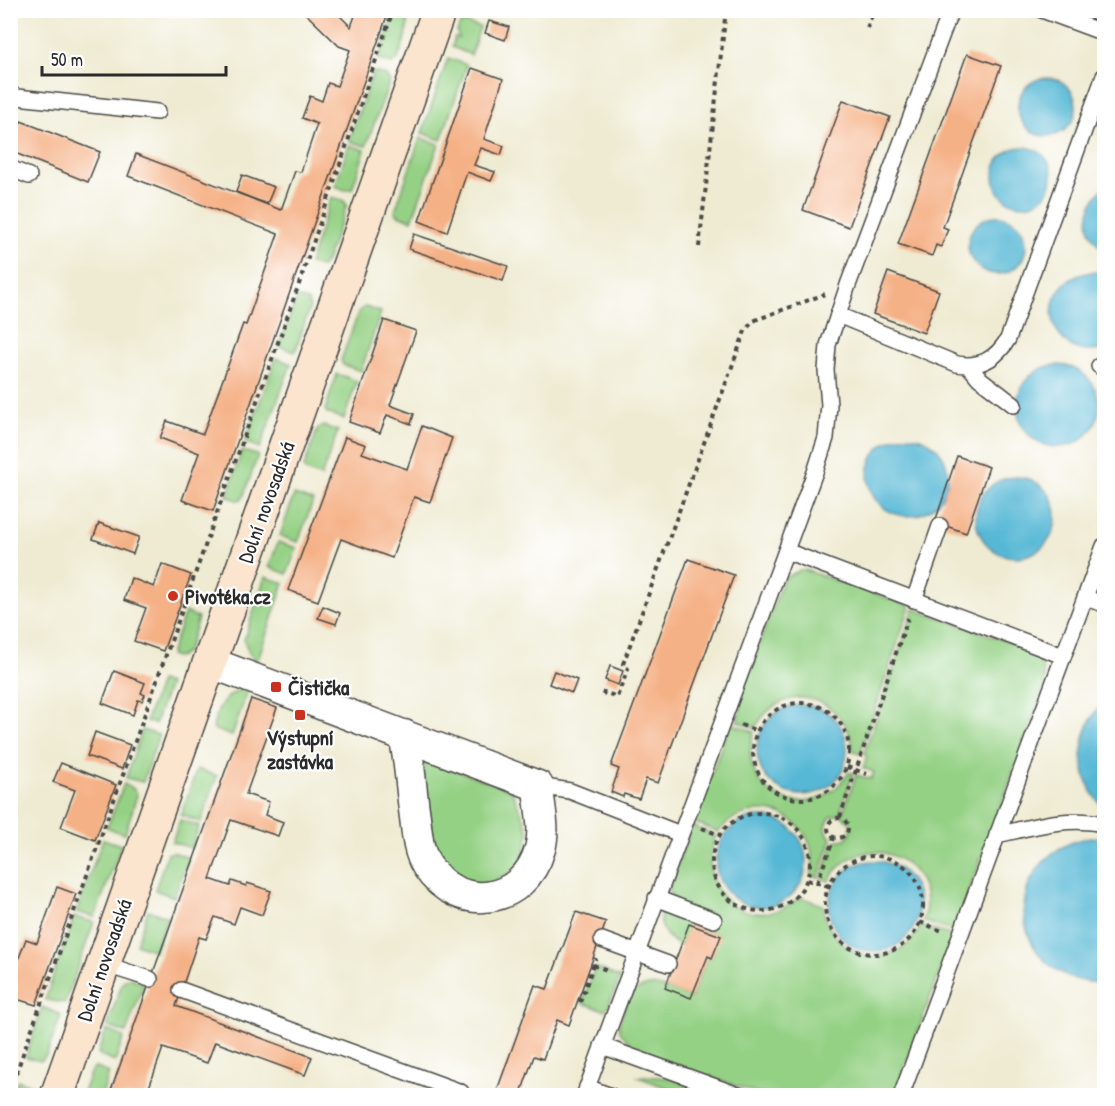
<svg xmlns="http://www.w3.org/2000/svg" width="1115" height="1106" viewBox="0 0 1115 1106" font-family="'Patrick Hand',sans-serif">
<rect width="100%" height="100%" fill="#fff"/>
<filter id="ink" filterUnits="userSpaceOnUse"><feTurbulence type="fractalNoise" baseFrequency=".0167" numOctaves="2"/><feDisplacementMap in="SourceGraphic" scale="12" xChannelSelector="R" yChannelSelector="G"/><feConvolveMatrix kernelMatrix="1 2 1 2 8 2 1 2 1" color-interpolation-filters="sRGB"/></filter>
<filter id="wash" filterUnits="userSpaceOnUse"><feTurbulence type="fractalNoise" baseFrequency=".008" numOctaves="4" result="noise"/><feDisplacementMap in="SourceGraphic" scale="24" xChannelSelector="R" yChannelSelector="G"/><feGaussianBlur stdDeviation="1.35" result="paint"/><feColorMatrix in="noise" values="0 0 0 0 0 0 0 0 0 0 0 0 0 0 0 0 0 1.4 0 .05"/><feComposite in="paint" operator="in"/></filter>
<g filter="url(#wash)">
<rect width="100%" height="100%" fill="#efebd3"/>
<!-- green -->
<g fill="#95d185" stroke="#607e58" stroke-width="1.5">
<path d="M395,11H403C414,22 402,47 397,61L391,64L378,59Z"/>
<polygon points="461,22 480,27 471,55 452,47 455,37 459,38 457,32"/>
<polygon points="448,58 467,65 441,140 422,133"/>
<polygon points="373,72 385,75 390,81 366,146 349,141"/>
<polygon points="420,138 439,144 412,220 398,215 395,211"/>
<polygon points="349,145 365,150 352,189 345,190 335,186"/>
<polygon points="331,197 344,201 347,205 326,261 323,266 321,267 309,264"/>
<polygon points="297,297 308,301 310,307 295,352 279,346"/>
<polygon points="365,307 381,312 361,371 343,365 341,360 359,311"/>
<polygon points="276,358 291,364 260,448 245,442"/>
<polygon points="337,374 357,381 344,419 327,413 325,410"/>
<polygon points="323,426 338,431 321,477 306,471 304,467 318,428"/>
<polygon points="242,451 258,455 244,495 242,499 237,500 227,496"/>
<polygon points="294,495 313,501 298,542 280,536"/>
<polygon points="278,542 297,548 287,574 269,567"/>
<path d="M800,570H805L910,606L860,754L854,752C847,695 783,677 755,728L737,721L741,708L736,707L782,583L785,578Z"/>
<polygon points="265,577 284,583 257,662 249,653 244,640"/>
<path d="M914,609L1031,650C1042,661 1046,674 1044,688L954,932L923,921C942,859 859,824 829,881L821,878L835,841L845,839L851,833L850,823L842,816L856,775L871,779L874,772L863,768L867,756L864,754Z"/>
<polygon points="185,612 198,618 188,650 179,658 170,655"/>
<polygon points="160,681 169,684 155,724 146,721"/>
<path d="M239,690H248L232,736L213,729C216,711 222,698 239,690Z"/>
<path d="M730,723L754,732C733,794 812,831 849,772L853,773L839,815L832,816C824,824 825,832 832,839L818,877L811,875C824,818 755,788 718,832L694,822Z"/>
<polygon points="142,730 159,735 143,782 126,778"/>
<path d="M427,760L511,790L524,818L529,833L520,868L484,886C476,883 465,882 457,878C431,865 427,795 423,768Z"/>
<polygon points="197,769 217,776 201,822 181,815"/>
<polygon points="124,784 133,788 137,795 125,834 107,828"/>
<polygon points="180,820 199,826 191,848 172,842"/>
<path d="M692,826L716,836C691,895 753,938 800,897L823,905C827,958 897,976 921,926L953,936L894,1095H761L644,1053L633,1047L620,1032C618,1023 621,1017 624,1009C638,972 665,988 691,998L708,956L712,957L720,936L690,924L681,946C664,938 656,923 662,906L675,899L668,891Z"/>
<polygon points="103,839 121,845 95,917 76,912"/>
<polygon points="173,852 189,858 174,897 155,890 167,854"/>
<polygon points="148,910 167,917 155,951 136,944"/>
<polygon points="74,917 94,922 65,1003 45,1000"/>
<polygon points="595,967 620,978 608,1007 604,1010 582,1003"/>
<polygon points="130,978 144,983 126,1033 107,1026 123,981"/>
<polygon points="42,1007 61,1015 47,1054 41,1061 26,1057"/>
<polygon points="106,1030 124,1037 115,1062 103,1057 98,1053"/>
<polygon points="95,1067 109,1073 102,1095 82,1095 91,1071"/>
<polygon points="644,1076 669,1078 718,1095 687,1095 638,1077"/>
<polygon points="18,1080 32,1086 32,1095 12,1095"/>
</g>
<!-- water -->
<g fill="#56b8d5" stroke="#407280" stroke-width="1.5">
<circle cx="1047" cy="107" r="29"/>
<circle cx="1023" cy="176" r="29"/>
<path d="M1104,187V251C1082,231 1084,208 1104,187Z"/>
<circle cx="997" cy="245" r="29"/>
<path d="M1091,272L1104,273V349C1049,365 1028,283 1091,272Z"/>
<circle cx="1058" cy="406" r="41"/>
<circle cx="908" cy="476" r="40"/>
<circle cx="1016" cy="517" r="40"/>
<path d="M1104,701V808C1075,777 1075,733 1104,701Z"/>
<circle cx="802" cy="750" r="45"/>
<circle cx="761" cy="862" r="45"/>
<path d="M1090,837L1104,838V983C1007,983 994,857 1090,837Z"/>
<circle cx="874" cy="906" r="45"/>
</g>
<g id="blocks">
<!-- building -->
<g fill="#f5b186">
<polygon points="302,10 334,10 351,27 357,10 389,10 213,511 182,500 199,453 160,438 167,421 203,434 243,324 246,325 278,234 128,176 136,154 281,210 295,171 301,172 317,124 302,118 310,96 322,101 328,83 337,86 350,50 339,46"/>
<polygon points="489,21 509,27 505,40 485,33"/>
<polygon points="967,54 1001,66 943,227 948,229 941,247 936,245 932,256 898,244"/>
<polygon points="472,68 503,79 484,139 504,146 501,155 481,148 474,165 495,172 491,181 467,172 447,232 419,221"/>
<polygon points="843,100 890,117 849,227 803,210"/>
<polygon points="21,121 100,152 88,182 10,151"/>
<polygon points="242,175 274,187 267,204 236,192"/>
<polygon points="414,234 508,266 503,281 409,249"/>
<polygon points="888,272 939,291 924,333 873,314"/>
<polygon points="384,320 416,331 390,405 414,414 411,424 387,415 380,433 349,422"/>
<polygon points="422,426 452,438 430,502 414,497 392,558 341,539 318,601 288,590 345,437 366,445 362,453 407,469"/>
<polygon points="957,456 989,467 966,533 935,522"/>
<polygon points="99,523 139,537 133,554 93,539"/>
<polygon points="688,559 734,575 658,783 646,779 639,799 624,794 623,797 611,792 619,769 611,766"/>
<polygon points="162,564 191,575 163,651 134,641 146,608 124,600 131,578 154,587"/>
<polygon points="323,606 340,613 336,624 318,618"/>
<polygon points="610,666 623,671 618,685 605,680"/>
<polygon points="114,671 145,683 141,693 145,695 142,701 138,700 133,715 102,703"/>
<polygon points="554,671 577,680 572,693 549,684"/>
<polygon points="251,699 277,708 246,794 269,802 265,815 283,822 278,836 231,820 210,879 230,886 232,881 246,886 247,883 271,891 262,915 240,907 234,924 215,917 206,939 199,937 176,1006 312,1057 305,1075 215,1042 207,1063 163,1048 146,1096 109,1096"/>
<polygon points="95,732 130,745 122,769 87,756"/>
<polygon points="61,763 116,785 95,840 61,827 75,790 53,782"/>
<polygon points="57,887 76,894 36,1005 10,997 10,982 26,939 37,943"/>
<polygon points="576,912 606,922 569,1025 557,1020 543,1059 534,1056 520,1096 495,1096 535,985 547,989"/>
<polygon points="689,924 721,936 712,958 708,956 691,998 665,988"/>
</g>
</g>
</g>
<g filter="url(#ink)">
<use href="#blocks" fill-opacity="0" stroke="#484844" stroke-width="1.5"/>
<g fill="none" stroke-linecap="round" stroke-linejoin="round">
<!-- lane casing -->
<g stroke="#484844" stroke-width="18">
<g id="lane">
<polyline points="1042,10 1104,33"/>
<polyline points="10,94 17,97 157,112"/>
<polyline points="10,168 29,176"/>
<path d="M838,315L957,364C980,368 996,359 1008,339L1104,76"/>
<polyline points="969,366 979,378 1014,405"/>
<polyline points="1099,366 1104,368"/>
<polyline points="786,551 1063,656"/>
<polyline points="1085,598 1104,604"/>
<polyline points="914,600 940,526"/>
<polyline points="538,786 570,791 680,834"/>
<path d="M997,835C1032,827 1068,816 1104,824"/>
<polyline points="656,898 714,920"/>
<polyline points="602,940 668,964"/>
<polyline points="103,964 150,979"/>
<polyline points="181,990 461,1092"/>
<polyline points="602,1046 741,1096"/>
<polyline points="587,1087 611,1096"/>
<polyline points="584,1096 815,472 826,438 829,405 826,370 828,345 848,285 951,10"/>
<polyline points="901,1096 1104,546"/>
</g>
</g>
<!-- street casing -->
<g stroke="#484844" stroke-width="33">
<path id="street" d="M209,662L538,786C539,807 546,828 540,849C524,905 458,914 427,866C418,852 417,834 415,817C411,790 410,762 404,735"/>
</g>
<!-- secondary casing -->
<g stroke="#484844" stroke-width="36">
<polyline id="secondary" points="57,1096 439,10"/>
</g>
<!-- path -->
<g stroke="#484844" stroke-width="4" stroke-dasharray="4.5 4.5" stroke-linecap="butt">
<polyline points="902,10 927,20"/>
<polyline points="867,28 874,10"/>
<polyline points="699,247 726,10"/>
<polyline points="603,695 604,692 617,697 628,669 623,664 745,331 753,321 825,294"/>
<circle cx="801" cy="751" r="48"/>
<polyline points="741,725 757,731"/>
<polyline points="847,767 867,774"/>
<circle cx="761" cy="862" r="49"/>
<polyline points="840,817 908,618"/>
<circle cx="838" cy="828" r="10"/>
<polyline points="702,828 719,835"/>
<circle cx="874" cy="905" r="49"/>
<polyline points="807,880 829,886"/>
<polyline points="817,883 834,838"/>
<polyline points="920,922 942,931"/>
<polyline points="593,965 610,971"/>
<polyline points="580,1002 596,958"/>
<polyline points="10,1090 299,284 393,10"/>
</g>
<!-- lane -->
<use href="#lane" stroke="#fff" stroke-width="15"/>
<!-- street -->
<use href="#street" stroke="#fff" stroke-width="30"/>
<!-- secondary -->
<use href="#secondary" stroke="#fce5cf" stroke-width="33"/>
</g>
</g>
<!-- markers -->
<g fill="#c8321e" stroke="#fff" stroke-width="2">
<circle cx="173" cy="596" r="6"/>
<rect x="270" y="681" width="12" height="12" rx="3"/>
<rect x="294" y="709" width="12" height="12" rx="3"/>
</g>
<g text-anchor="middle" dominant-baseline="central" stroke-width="4.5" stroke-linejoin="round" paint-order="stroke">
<!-- street labels -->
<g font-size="21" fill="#2b2b2b" stroke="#fff">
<text transform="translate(266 502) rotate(-70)">Dolní novosadská</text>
<text transform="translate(104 960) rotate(-71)">Dolní novosadská</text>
</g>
<!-- poi labels -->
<g font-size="21" font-weight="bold" fill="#2b2b2b" stroke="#fff" text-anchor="start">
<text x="185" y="596">Pivotéka.cz</text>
<text x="288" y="687">Čistička</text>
<text x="300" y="737" text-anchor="middle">Výstupní<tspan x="300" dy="24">zastávka</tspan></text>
</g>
</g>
<!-- margin -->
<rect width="1115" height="1106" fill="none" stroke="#fff" stroke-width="36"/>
<!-- scale -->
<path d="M42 66v9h184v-9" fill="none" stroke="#2b2b2b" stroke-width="3"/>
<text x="51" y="66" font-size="18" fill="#2b2b2b" stroke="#ffffff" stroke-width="4.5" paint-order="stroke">50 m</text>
</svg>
